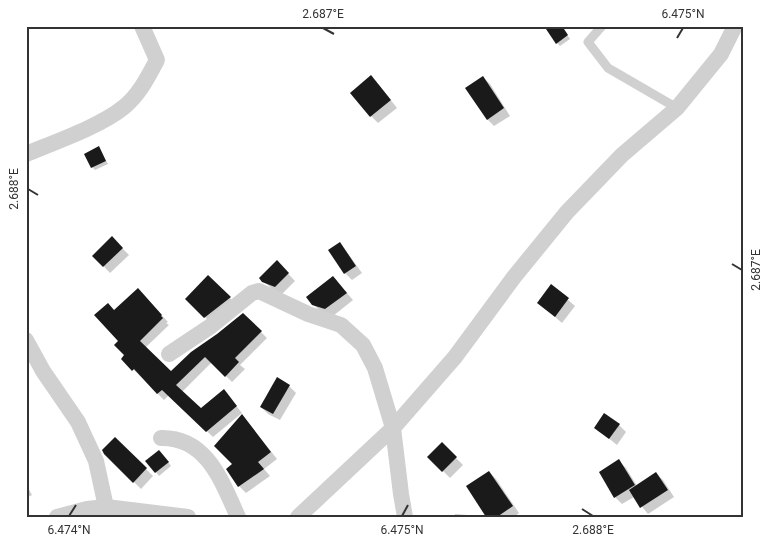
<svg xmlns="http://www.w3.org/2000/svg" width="770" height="543" viewBox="0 0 770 543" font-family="Roboto,sans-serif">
<rect width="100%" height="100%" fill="#fff"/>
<!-- shadow -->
<g fill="#0003">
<polygon points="561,26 570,39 560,46 557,43"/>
<polygon points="483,77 490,84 510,116 494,126 488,120"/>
<polygon points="378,84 397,108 378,123 371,116"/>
<polygon points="99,148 108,164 95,170 92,167"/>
<polygon points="112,238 129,255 110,273 94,256"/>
<polygon points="340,244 346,251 362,273 352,280 345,273"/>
<polygon points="277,262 295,281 282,294 271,288 260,278"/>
<polygon points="208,277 237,305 212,324 187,299"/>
<polygon points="333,277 353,300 333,316 321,312 313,304"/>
<polygon points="552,286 575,306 562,323 539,303"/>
<polygon points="144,296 168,322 166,323 169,325 145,348 171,373 243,314 267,338 240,365 245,369 232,382 212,362 182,392 201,410 224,391 242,413 213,437 169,395 164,400 123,359 126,355 120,341 115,312"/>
<polygon points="289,386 296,393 280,420 268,414 261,407"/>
<polygon points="242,415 277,459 264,469 270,476 246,493 239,486 227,469 234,464"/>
<polygon points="619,425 626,432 617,445 596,428"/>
<polygon points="115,438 153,476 141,489 105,453"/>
<polygon points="442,444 463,465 450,478 429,457"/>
<polygon points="162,454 171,466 159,476 147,461"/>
<polygon points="619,461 626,468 637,486 656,473 663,480 674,497 648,514 634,497 622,504 615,497"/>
<polygon points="489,472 496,479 519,513 514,517 488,517"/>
<polygon points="26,484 32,495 26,498"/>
<polygon points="455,514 468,515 469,517 455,517"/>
</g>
<!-- building -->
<g fill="#1a1a1a">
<polygon points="544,26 562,26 568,35 556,44"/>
<polygon points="371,75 391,100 370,117 350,93"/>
<polygon points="483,76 504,108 487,120 465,88"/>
<polygon points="99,146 106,161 91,168 84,154"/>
<polygon points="112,236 123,248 103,267 92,256"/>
<polygon points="340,242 356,266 344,274 328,250"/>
<polygon points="277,260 289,273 275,287 262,282 259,278"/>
<polygon points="208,275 231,297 204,318 185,299"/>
<polygon points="333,276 347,293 325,309 312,305 306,297"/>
<polygon points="551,284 569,298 555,317 537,303"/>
<polygon points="138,288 162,315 161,316 163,318 140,341 171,371 191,352 217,334 243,313 262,331 235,358 239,362 225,377 205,357 176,385 201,408 224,389 237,406 206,432 162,390 157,394 134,369 132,371 121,359 124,355 114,345 118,341 94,315 108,303 114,310"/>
<polygon points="277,377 290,385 273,414 260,407"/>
<polygon points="604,413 620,424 609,439 594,428"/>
<polygon points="242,414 271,452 258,462 264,469 238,487 226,469 232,464 214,446"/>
<polygon points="115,437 147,468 133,483 104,454 102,450"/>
<polygon points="442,442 457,457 442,472 427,457"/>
<polygon points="159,450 169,462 155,473 145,461"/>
<polygon points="619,459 635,485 614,498 599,472"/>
<polygon points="489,471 513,506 497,517 486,517 466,486"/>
<polygon points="656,472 668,490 640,508 629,490"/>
</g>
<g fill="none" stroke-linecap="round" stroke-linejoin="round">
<!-- lane -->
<polyline stroke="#d0d0d0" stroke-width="9" points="602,26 588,42 608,68 677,108"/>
<!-- street -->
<g stroke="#d0d0d0" stroke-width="16">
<path d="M26,154C55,142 101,126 124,107C139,95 148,77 157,60L142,26"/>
<polyline points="26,340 43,371 78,422 96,461 106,507"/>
<polyline points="169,354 211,326 252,293 259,291 308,314 341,325 363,345 375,368 393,428 401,494 405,517"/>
<path d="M161,438C207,437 222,482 238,517"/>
<polyline points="57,517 87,509 106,507 188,517"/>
<polyline points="298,517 393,428 455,357 514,277 567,212 622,155 677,108 721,54 735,26"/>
</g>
</g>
<!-- ticks -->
<path fill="none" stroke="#333" stroke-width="2" d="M323,28L334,34M677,38L683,28M28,189L38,195M732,264L742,270M582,509L593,516M69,516L76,505M402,516L408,505"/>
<!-- border -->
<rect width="770" height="543" fill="none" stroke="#ffffff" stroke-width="55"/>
<rect x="28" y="28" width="714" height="488" fill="none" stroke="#333" stroke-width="2"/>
<g font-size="12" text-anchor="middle" fill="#333">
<text x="323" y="18">2.687°E</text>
<text x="683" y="18">6.475°N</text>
<text transform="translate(14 189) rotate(-90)" y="4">2.688°E</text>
<text transform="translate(756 270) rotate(-90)" y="4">2.687°E</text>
<text x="69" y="534">6.474°N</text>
<text x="402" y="534">6.475°N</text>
<text x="593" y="534">2.688°E</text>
</g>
</svg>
